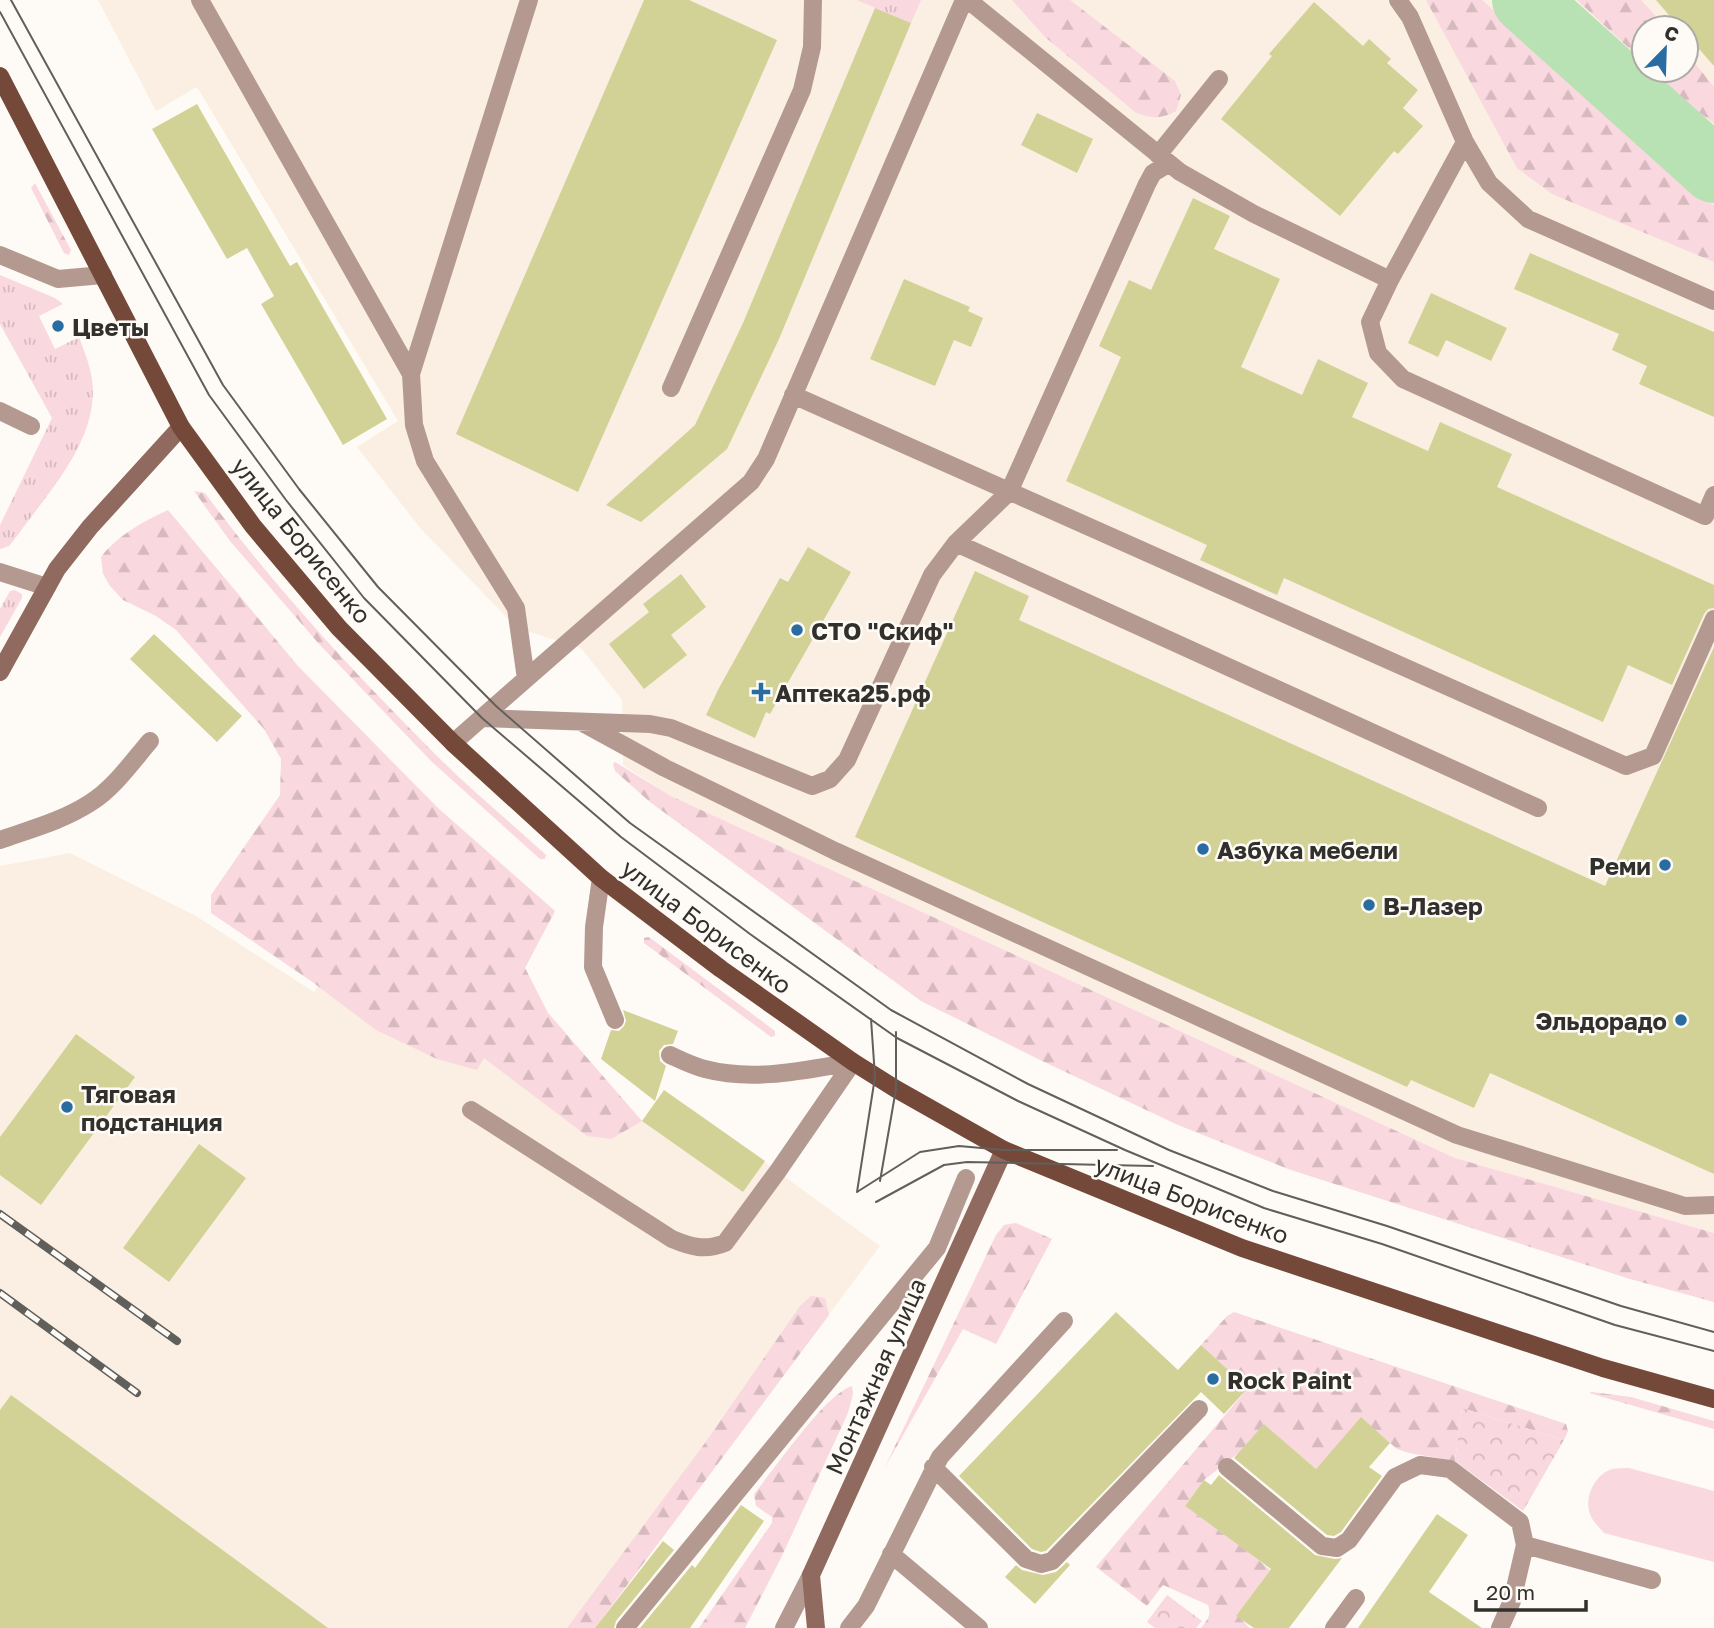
<svg xmlns="http://www.w3.org/2000/svg" width="1714" height="1628" viewBox="0 0 1714 1628" font-family="'Golos Text',sans-serif">
  <defs>
    <pattern id="grass-tufts" width="24" height="20" patternUnits="userSpaceOnUse" patternTransform="scale(1.75)"><rect width="24" height="20" fill="#f9d8df"/><path d="M3 7l-1-3M5 7V3M7 7l1-3M15 17l-1-3M17 17v-4M19 17l1-3" fill="none" stroke="#d6bac0"/></pattern>
    <pattern id="forest-firs" width="22" height="20" patternUnits="userSpaceOnUse" patternTransform="scale(1.75)"><rect width="22" height="20" fill="#f9d8df"/><path d="M5 1l3.5 6h-7zM16 11l3.5 6h-7z" fill="#d6bac0"/></pattern>
    <pattern id="park-crowns" width="20" height="18" patternUnits="userSpaceOnUse" patternTransform="scale(1.75)"><rect width="20" height="18" fill="#f9d8df"/><path d="M2 6a3 3 0 1 1 6 0M12 15a3 3 0 1 1 6 0" fill="none" stroke="#d6bac0"/></pattern>
  </defs>
  <rect width="100%" height="100%" fill="#fefbf6"/>
  <path fill="#faefe2" fill-rule="evenodd" d="M98 0H1714V1233L1455 1158 671 796 623 765 622 700 581 648 517 628 421 529 357 447 398 421 197 87 156 111ZM1644 28H1686V70H1644Z
    M439 809 555 911 525 968 548 1013 642 1121H680L690 1108 880 1246 595 1628H0V866L70 853 196 916 314 992Z"/>
  <path fill="url(#grass-tufts)" d="M857 0H921L911 23Z
    M0 275 55 298 63 304 39 316 55 349 79 337C84 351 90 365 92 379 100 439 49 491 17 536L9 546 0 549V525L52 418 0 324Z
    M15 590 22 594V598L0 637V609L10 591Z"/>
  <path fill="url(#forest-firs)" d="M1012 0H1070L1175 81 1181 95 1176 111C1163 119 1149 119 1135 112L1045 37Z
    M1426 0H1482L1703 200 1714 205V262L1552 194 1517 168Z
    M1577 0H1641L1667 28H1644V62Z
    M1686 52 1714 87V123L1694 109 1652 70H1686Z
    M35 183 71 250 69 255 64 253 31 188Z
    M194 491 205 493C274 587 353 672 435 754 470 789 509 821 546 855L545 859H540L431 761 319 644 230 541Z
    M168 510 298 666 439 809 555 911 525 968 548 1013 642 1121 611 1139 587 1136 484 1058 477 1070 437 1059 376 1030 311 981 211 913V895L280 795 281 759 264 729 176 630 156 616 123 600 110 586 103 574 101 557C119 534 143 522 168 510Z
    M615 762 671 796 1455 1158 1714 1233V1302L1630 1279 1288 1169 1178 1125 1040 1060 921 1001 650 802 615 771 613 764Z
    M649 937 775 1031V1036L771 1037 644 943V938Z
    M1016 1223 1052 1239 996 1344 963 1329 884 1469 996 1235 1004 1225Z
    M811 1296 825 1298 829 1315 595 1628H567L705 1443 800 1306Z
    M1234 1312 1566 1424 1568 1431 1564 1440 1462 1408 1455 1461 1409 1453 1397 1449 1361 1418 1316 1469 1264 1424 1240 1452 1204 1480 1185 1506 1255 1557 1270 1570 1237 1615 1250 1628H1201C1207 1620 1212 1615 1208 1605L1163 1585 1147 1606 1096 1567 1248 1388 1201 1345 1227 1316Z
    M852 1386 853 1394 848 1413 781 1558 745 1628H699L772 1523V1517L756 1506 754 1494C774 1470 825 1394 852 1386Z
    M1592 1392 1631 1397 1714 1421V1429L1589 1393Z"/>
  <path fill="url(#park-crowns)" d="M1462 1408 1564 1440 1523 1511 1455 1461Z
    M1167 1595 1202 1621 1196 1628H1155L1147 1622Z"/>
  <path fill="#f9d8df" d="M1629 1468 1714 1491V1562L1604 1533C1601 1529 1596 1525 1593 1520 1581 1503 1593 1475 1612 1469 1617 1468 1624 1468 1629 1468Z"/>
  <g fill="none" stroke-linecap="round" stroke-linejoin="round">
    <path stroke="#b8e2b3" stroke-width="66" d="M1525 0 1714 170"/>
  </g>
  <path fill="#d2d297" d="M644 0H689L777 40 578 492 456 434Z
    M1656 0H1714V66L1686 34V28H1680Z
    M1314 2 1363 46 1369 39 1391 59 1387 63 1418 90 1403 108 1423 126 1398 154 1394 151 1340 216 1221 119 1272 56 1269 54Z
    M875 8 911 23 779 339 727 449 641 522 606 505 695 425 743 323Z
    M197 104 290 266 297 262 387 419 343 445 261 304 274 296 247 248 227 259 152 129Z
    M1037 113 1093 139 1077 173 1021 145Z
    M1193 198 1230 216 1214 249 1280 279 1241 367 1302 395 1318 359 1368 383 1352 417 1428 451 1440 422 1512 454 1497 487 1714 585V608L1708 609 1704 614 1672 685 1628 665 1603 722 1284 578 1277 595 1200 560 1207 545 1066 481 1121 357 1099 346 1129 280 1151 290Z
    M1530 253 1714 332V417L1639 384 1647 366 1612 350 1619 334 1514 289Z
    M904 279 970 307 968 311 983 318 971 347 954 340 935 386 870 359Z
    M1431 293 1507 328 1491 361 1446 340 1438 357 1408 343Z
    M808 547 851 572 770 714 766 712 755 738 706 715 719 688 780 578 788 582Z
    M975 571 1029 596 1019 620 1605 886 1714 647V1174L1490 1073 1474 1108 1411 1080 1407 1087 855 837Z
    M681 574 706 607 671 635 687 655 644 689 609 644 649 612 643 604Z
    M154 634 242 716 217 742 130 659Z
    M623 1010 678 1031 673 1044 664 1045 659 1051 660 1061 666 1066 655 1101 601 1059 611 1030 619 1031 624 1026 626 1021Z
    M76 1034 135 1077 41 1205 0 1175V1137Z
    M664 1090 765 1161 743 1192 642 1121Z
    M199 1144 246 1178 169 1282 123 1248Z
    M1116 1312 1178 1370 1201 1345 1248 1388 1224 1414 1201 1392 1046 1551 1041 1552 1032 1549 959 1476Z
    M11 1395 243 1565 328 1628H0V1410Z
    M1361 1417 1390 1443 1369 1467 1382 1476 1341 1532 1334 1536 1327 1535 1234 1458 1264 1424 1316 1469Z
    M1219 1475 1315 1555 1335 1559 1342 1558 1289 1628H1254L1236 1616 1271 1569 1185 1506 1204 1480 1211 1485Z
    M741 1505 764 1521 690 1628H640L692 1565 695 1568Z
    M1437 1514 1468 1535 1429 1592 1482 1628H1358Z
    M663 1541 674 1550 616 1621 614 1628H595Z
    M1067 1562 1070 1565 1035 1604 1005 1577 1016 1565 1022 1570 1043 1575 1056 1572Z"/>
  <g fill="none" stroke-linecap="round" stroke-linejoin="round">
    <path stroke="#b49990" stroke-width="18" d="M200 0 411 374
      M968 0 1180 172 1254 214 1390 280 1465 142
      M1398 0 1410 17 1465 142 1489 183 1528 219 1714 301
      M1158 155 1219 79
      M0 255 58 279 103 275
      M1390 280 1370 322 1378 353 1403 379 1705 516 1714 495
      M671 388 802 90 812 47 813 0
      M793 395 1626 766 1653 756 1714 619
      M0 411 31 426
      M956 543 1538 808
      M0 572 47 587
      M526 679 516 608 425 461 414 425 411 374 529 0
      M482 718 650 724 671 728 812 786 830 779 847 760 932 575 956 543 1009 492 1147 184 1153 173 1168 164
      M583 723 665 768 835 851 1457 1135 1685 1206 1714 1205
      M453 743 751 482 766 459 964 0
      M0 840C31 829 62 821 90 803 114 788 132 762 150 741
      M601 878 594 927 593 967 615 1020
      M670 1055C681 1060 693 1066 705 1069 754 1082 805 1070 853 1062
      M471 1110 672 1239C691 1247 705 1251 725 1243L778 1171 853 1062
      M933 1467 1026 1559 1041 1564 1052 1561 1199 1409
      M1227 1467 1322 1546 1337 1548 1349 1540 1395 1477 1420 1465 1450 1469 1520 1522 1525 1545 1512 1601 1500 1628
      M1525 1545 1652 1580
      M891 1554 979 1628
      M625 1628 937 1248 966 1178
      M849 1628 866 1606 940 1457 1064 1321
      M1334 1628 1356 1598"/>
    <path stroke="#b49990" stroke-width="18" d="M784 1628 811 1575"/>
    <path stroke="#906a5e" stroke-width="18" d="M0 672 57 569 90 527 181 427
      M816 1628 811 1575 1004 1150"/>
    <path stroke="#75493a" stroke-width="18" d="M0 76 181 427 253 526 339 628 453 743 601 878 721 969 853 1062 896 1089 1004 1150 1242 1248 1603 1368 1714 1399"/>
    <path stroke="#615f5c" stroke-width="2" d="M11 0 223 385 299 489 378 587 496 706 630 823 891 1010 1028 1084 1169 1150 1273 1191 1387 1226 1621 1306 1714 1332
      M0 12 209 395 286 500 364 598 482 718 621 837 750 934 897 1038 1018 1101 1125 1150 1264 1208 1382 1244 1615 1325 1714 1351
      M880 1181 896 1089V1032
      M857 1192 920 1152 959 1146 1004 1150H1117
      M857 1192 875 1077 871 1019
      M876 1202 944 1165 967 1162 1153 1166"/>
    <defs>
      <path id="rail" d="M0 1214 177 1341
        M0 1293 137 1393"/>
    </defs>
    <use href="#rail" stroke="#615f5c" stroke-width="8"/>
    <use href="#rail" stroke="#fefbf6" stroke-width="5" stroke-dasharray="16" stroke-linecap="butt"/>
  </g>
  <g fill="#296ca2" stroke="#fefbf6" stroke-width="2.5">
    <circle cx="58" cy="326" r="7"/>
    <circle cx="797" cy="630" r="7"/>
    <path d="M757.5 681.5h7v7h7v7h-7v7h-7v-7h-7v-7h7z"/>
    <circle cx="1203" cy="849" r="7"/>
    <circle cx="1665" cy="865" r="7"/>
    <circle cx="1369" cy="905" r="7"/>
    <circle cx="1681" cy="1020" r="7"/>
    <circle cx="67" cy="1107" r="7"/>
    <circle cx="1213" cy="1379" r="7"/>
  </g>
  <g text-anchor="middle" dominant-baseline="central" stroke-width="5" stroke-linejoin="round" paint-order="stroke">
    <g font-size="24" font-weight="bold" fill="#32302d" stroke="#fefbf6" text-anchor="start">
      <text x="72" y="326">Цветы</text>
      <text x="811" y="630">СТО "Скиф"</text>
      <text x="775" y="692">Аптека25.рф</text>
      <text x="1217" y="849">Азбука мебели</text>
      <text x="1651" y="865" text-anchor="end">Реми</text>
      <text x="1383" y="905">В-Лазер</text>
      <text x="1667" y="1020" text-anchor="end">Эльдорадо</text>
      <text x="81" y="1093">Тяговая<tspan x="81" dy="28">подстанция</tspan></text>
      <text x="1227" y="1379">Rock Paint</text>
    </g>
    <g font-size="24" fill="#32302d" stroke="#fefbf6">
      <text transform="translate(302 540) rotate(51)">улица Борисенко</text>
      <text transform="translate(707 926) rotate(37)">улица Борисенко</text>
      <text transform="translate(1192 1199) rotate(21)">улица Борисенко</text>
      <text transform="translate(875 1376) rotate(-66)">Монтажная улица</text>
    </g>
  </g>
  <g transform="translate(1665 49) rotate(23)"><circle r="33" fill="#fefbf6" stroke="#acaaa6" stroke-width="2"/>
  <path d="M0-5L12 26L0 18L-12 26Z" fill="#296ca2"/>
  <text y="-10" font-size="19" font-weight="bold" text-anchor="middle" fill="#32302d">С</text>
  </g>
  <path d="M1476 1600v10h110v-10" fill="none" stroke="#32302d" stroke-width="3.5"/>
  <text x="1486" y="1600" font-size="21" fill="#32302d" stroke="#fefbf6" stroke-width="5" paint-order="stroke">20 m</text>
</svg>
